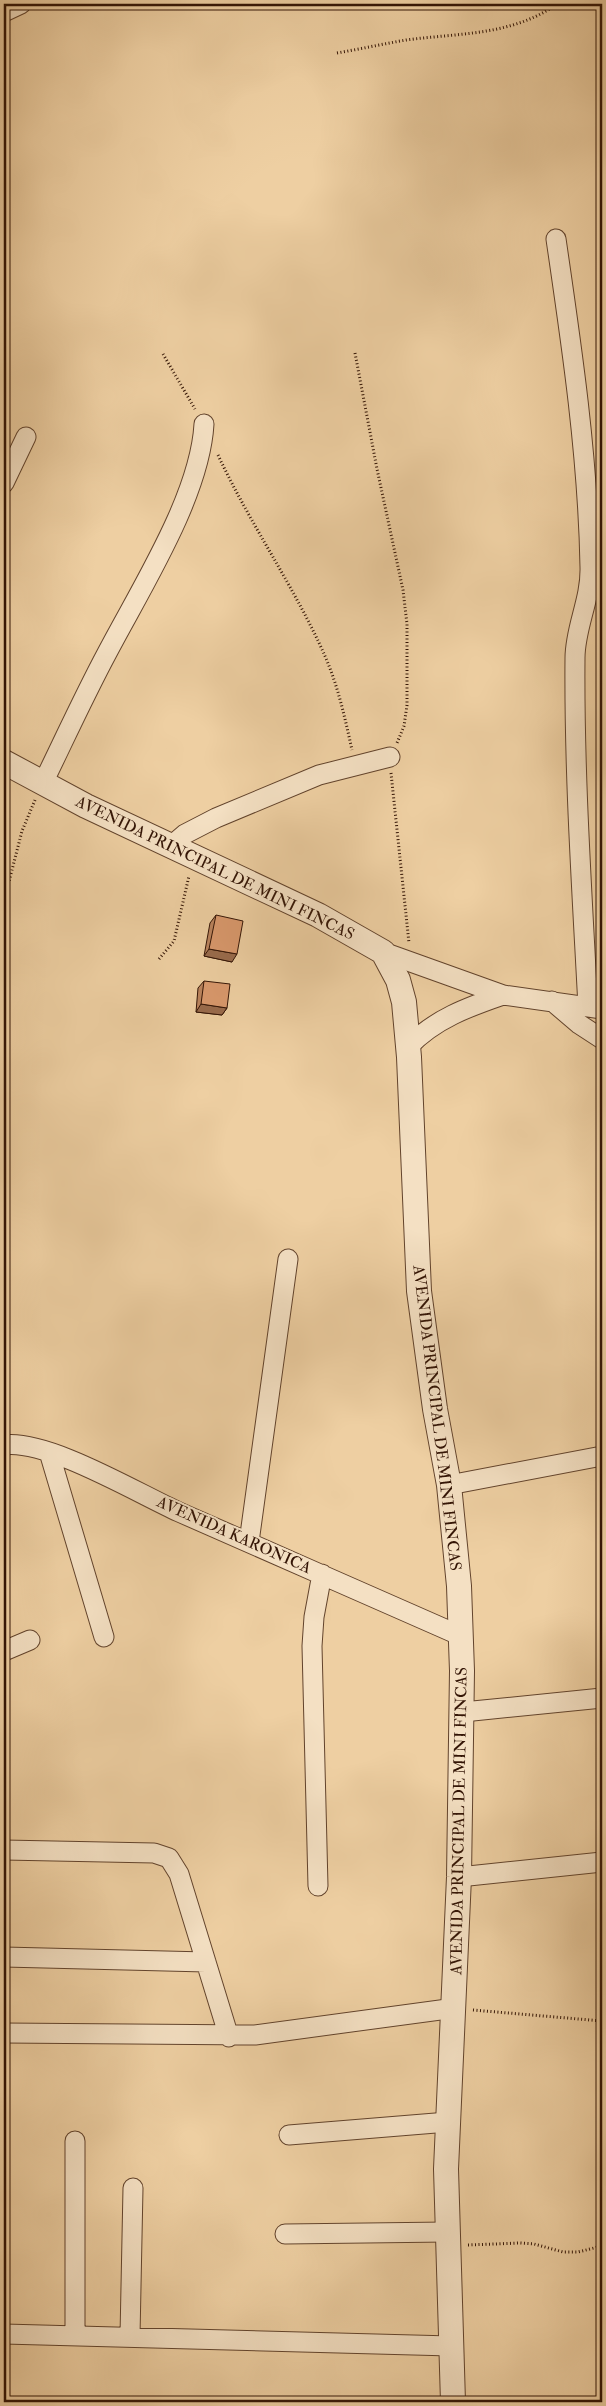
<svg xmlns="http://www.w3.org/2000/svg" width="606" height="2406" viewBox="0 0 606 2406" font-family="'IM FELL Double Pica',serif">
  <rect width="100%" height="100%" fill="#eecfa2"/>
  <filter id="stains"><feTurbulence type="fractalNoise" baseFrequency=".004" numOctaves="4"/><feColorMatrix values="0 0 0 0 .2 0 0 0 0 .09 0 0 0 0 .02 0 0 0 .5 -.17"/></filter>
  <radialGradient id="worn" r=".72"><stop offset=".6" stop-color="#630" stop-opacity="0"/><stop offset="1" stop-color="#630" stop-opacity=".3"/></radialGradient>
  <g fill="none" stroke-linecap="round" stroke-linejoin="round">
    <defs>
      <path id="minor" d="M4 12 21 4
        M556 239C572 348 588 457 590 567 591 600 575 627 575 658 574 774 582 891 588 1007
        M4 483 26 437
        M43 783C64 740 84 696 107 653 141 588 200 496 204 424
        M171 846 185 834 216 818 319 775 390 757
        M383 952 503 995 602 1009
        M552 1001 579 1024 602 1039
        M409 1046C435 1019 468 1007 503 995
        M4 1445C47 1439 137 1493 179 1512 273 1554 367 1594 461 1636
        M49 1452 104 1637
        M449 1485 602 1456
        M249 1542 288 1259
        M4 1651 30 1640
        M463 1712 602 1698
        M4 1850 154 1853 169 1858 179 1874 229 2037
        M459 1877 602 1862
        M318 1886 312 1646 314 1617 322 1574
        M4 1957 206 1962
        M4 2033 255 2035 455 2008
        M289 2135 448 2122
        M75 2141V2335
        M285 2234 447 2232
        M4 2334 451 2346
        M130 2336 133 2188"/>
      <path id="tertiary" d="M4 762 86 806 318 915 383 952 398 980 404 1002 409 1057 419 1291 435 1409 449 1485 459 1586 462 1671 459 1877 446 2169 453 2402"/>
    </defs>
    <use href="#minor" stroke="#62432c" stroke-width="21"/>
    <use href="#tertiary" stroke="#62432c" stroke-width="26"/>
    <path stroke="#331405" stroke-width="3" stroke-dasharray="1 2.5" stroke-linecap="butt" d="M337 53C360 49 383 44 406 40 458 33 512 36 557 4
      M355 353 377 469 403 590 407 624V705L404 726 397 743
      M163 354 195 409
      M218 455C250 524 294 586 325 656 338 686 345 718 352 750
      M391 773 409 943
      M4 901 22 831 35 800
      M159 959 174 941 189 876
      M473 2010 602 2021
      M468 2245 520 2243 534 2244 563 2252H578L602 2246"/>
    <use href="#minor" stroke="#f4e0c3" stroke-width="19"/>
    <use href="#tertiary" stroke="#f4e0c3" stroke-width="24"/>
  </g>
  <path fill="#bb845e" stroke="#331405" d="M216 915 232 962 204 956 210 923Z
    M204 981 227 1008 222 1015 196 1012 198 988Z"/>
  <path fill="#996b4c" stroke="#331405" d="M209 949 237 954 232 962 204 956Z
    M201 1004 227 1008 222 1015 196 1012Z"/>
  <path fill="#da996d" stroke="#331405" d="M216 915 243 921 237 954 209 949Z
    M204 981 230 984 227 1008 201 1004Z"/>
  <g text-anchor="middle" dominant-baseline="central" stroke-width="4" stroke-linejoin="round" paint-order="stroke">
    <g font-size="16" fill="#331405" stroke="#f4e0c3">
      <text transform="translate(215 868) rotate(26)">AVENIDA PRINCIPAL DE MINI FINCAS</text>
      <text transform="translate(437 1418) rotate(83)">AVENIDA PRINCIPAL DE MINI FINCAS</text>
      <text transform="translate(234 1535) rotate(24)">AVENIDA KARONICA</text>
      <text transform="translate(459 1821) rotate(-89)">AVENIDA PRINCIPAL DE MINI FINCAS</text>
    </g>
  </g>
  <rect width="606" height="2406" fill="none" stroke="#eecfa2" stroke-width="20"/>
  <rect x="5" y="5" width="596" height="2396" fill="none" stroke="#331405" stroke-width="2.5"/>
  <rect x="10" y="10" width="586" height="2386" fill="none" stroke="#331405"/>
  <rect width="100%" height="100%" filter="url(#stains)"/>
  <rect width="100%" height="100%" fill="url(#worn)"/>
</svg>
